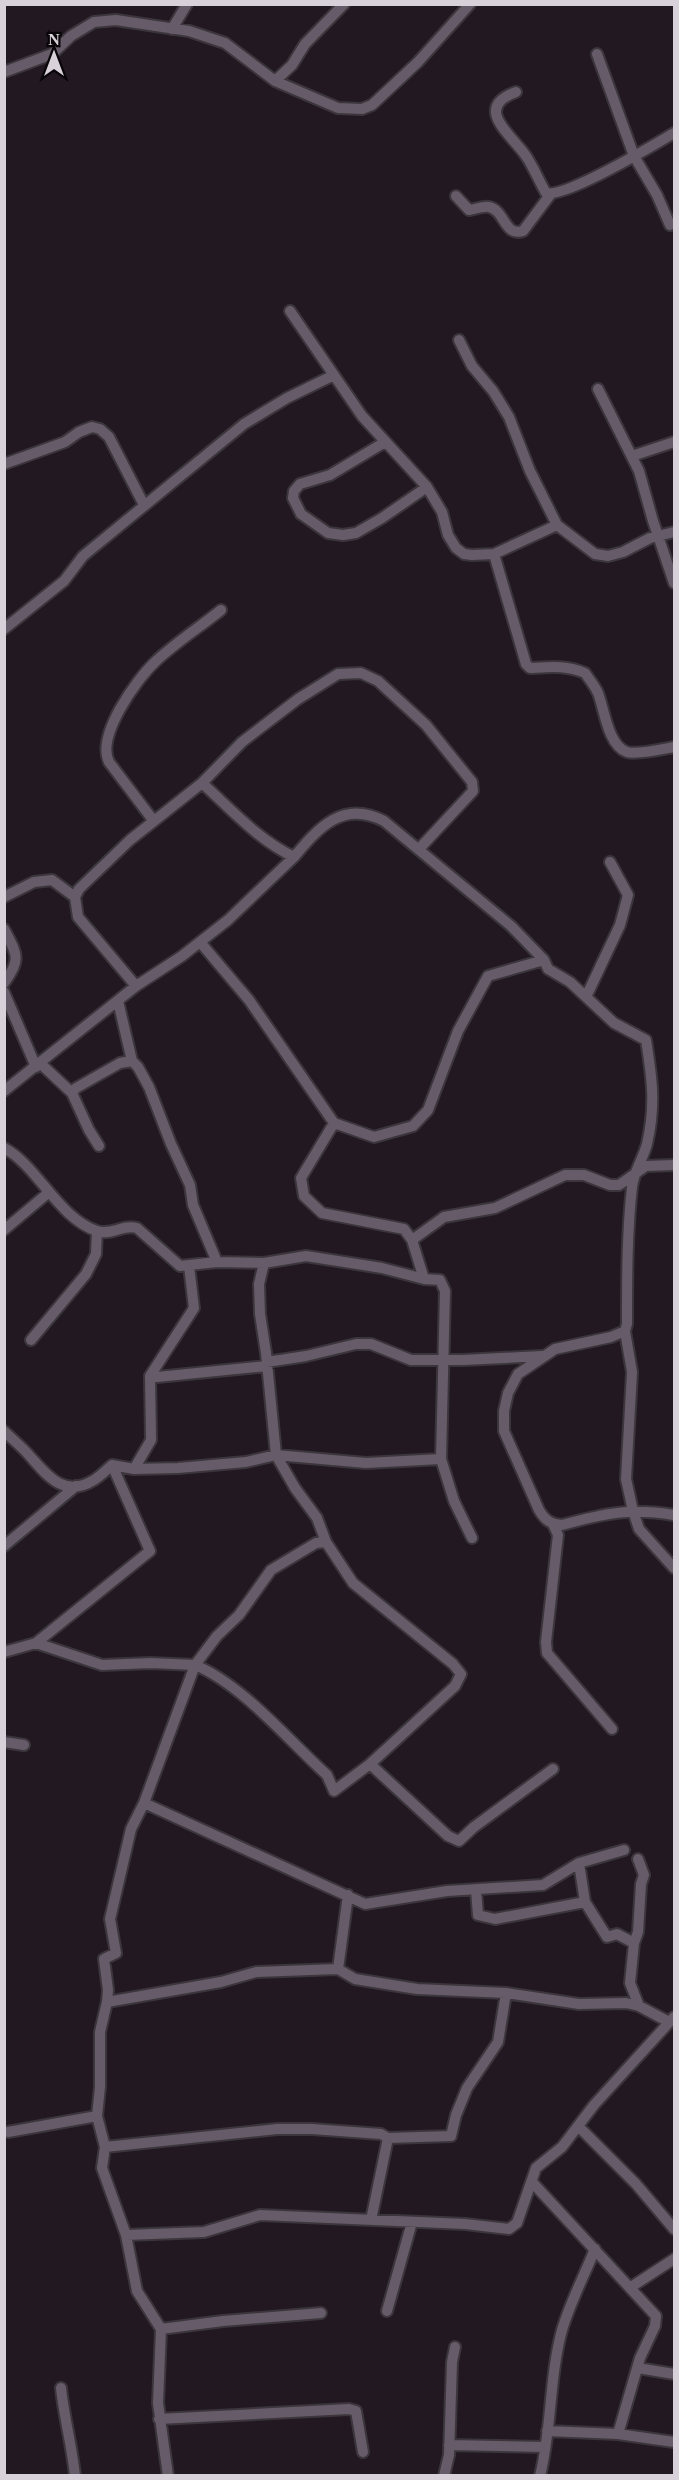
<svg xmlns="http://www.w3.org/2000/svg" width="679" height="2480" viewBox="0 0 679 2480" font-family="'Times New Roman',serif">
  <rect width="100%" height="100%" fill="#211822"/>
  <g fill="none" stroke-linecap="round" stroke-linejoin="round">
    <defs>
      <path id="minor" d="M172 29 187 4
        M597 54 634 156 657 195 670 225
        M4 72 52 54 71 36 94 22 116 20 189 31 225 43 275 81 338 108 362 109 372 105 418 62 470 4
        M275 81 292 65 305 44 344 4
        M516 92C472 108 512 135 526 156 534 168 539 181 546 193 565 198 654 145 674 133
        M456 196 469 210C476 209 483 206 489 207 505 210 504 237 523 231L550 195
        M290 311 362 416 427 487 442 512 448 535 456 548 464 554 472 555 494 554 557 525 595 554 608 556 623 552 650 538 674 532
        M459 340 472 366 493 391 509 417 530 471 557 525
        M598 389 639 471 653 521 674 583
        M385 442 330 475 300 484 294 491 293 498 301 514 328 533 343 535 356 533 382 518 427 487
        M632 456 674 442
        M4 464 65 442 79 432 92 427 100 429 109 437 144 505
        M494 554 526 664 530 668C550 667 566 665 585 673 589 679 595 686 598 693 604 708 608 746 627 752 637 755 663 749 674 747
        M4 629 64 581 83 556 244 424 287 398 334 375
        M202 783C232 810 257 839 294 857 319 827 343 800 384 821L511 926 544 960 548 969 570 982 614 1023 646 1040C652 1078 656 1105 647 1144 643 1159 634 1171 632 1187 627 1232 627 1278 627 1324L625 1331 611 1337 555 1349 518 1374 508 1393 504 1411V1431L539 1510C545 1520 550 1524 562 1525 605 1513 630 1508 674 1515
        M153 820 109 762C96 736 136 680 155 662 175 643 200 627 221 610
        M4 897 34 882 52 880 75 897
        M4 929C17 954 22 959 4 983
        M200 942 249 1000 334 1123 374 1137 413 1126 428 1110 458 1031 488 976 544 960
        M136 986 78 917 75 897 79 889 130 840 202 783 242 742 298 699 338 674 361 673 378 681 426 725 472 782 473 791 419 849
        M4 992 36 1067
        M586 997 620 925 628 895 610 862
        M118 1001 132 1061 138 1067 149 1087 171 1144 190 1185 193 1205 217 1262
        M41 1064 72 1093
        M4 1091 136 986 182 956 228 920 294 857
        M334 1123 301 1178 304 1196 322 1213 404 1229 412 1240
        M99 1146 89 1130 72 1093 76 1088 120 1063 132 1061
        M4 1148C37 1165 59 1219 97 1231 111 1236 123 1224 137 1228L180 1266 217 1262 264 1263
        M4 1230 48 1193
        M424 1279 440 1280 445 1291 441 1459 454 1501 472 1538
        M625 1331 632 1372 626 1479 633 1511 639 1529 674 1568
        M31 1340 86 1274 96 1254 97 1231
        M150 1376 157 1377 267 1366V1362L306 1356 356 1344H371L411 1360H463L542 1356
        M4 1431C12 1439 21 1446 28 1454 46 1474 63 1499 94 1480 101 1476 106 1470 112 1465L134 1469 178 1468 246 1462 276 1455 366 1463 441 1459
        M134 1469 151 1440 150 1376 194 1308 189 1266
        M553 1524 558 1535 546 1642 547 1653 612 1729
        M326 1542 353 1583 453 1664 461 1674 455 1686 370 1764 334 1791 327 1775C288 1740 243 1685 195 1665L217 1636 239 1615 271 1570 316 1543 326 1542 317 1518 295 1488 276 1455 266 1353 260 1314 259 1284 264 1263 306 1256 382 1268 424 1279 412 1240 444 1217 495 1208 565 1175H584L610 1185H619L646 1166 674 1165
        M4 1546 76 1486
        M36 1643 102 1665 151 1663 195 1665 144 1803
        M4 1652 36 1643 150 1551 112 1465
        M4 1742 24 1745
        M370 1764 448 1836 459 1841 474 1827 553 1769
        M579 1863 585 1902 607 1937 617 1934 634 1943 630 1983 639 2006
        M476 1890 478 1915 495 1919 585 1902
        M634 1943 638 1932 641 1884 644 1875 638 1859
        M338 1969 348 1895
        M107 2002 108 1990 104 1959 116 1953 110 1919 131 1829 144 1803 365 1904 447 1891 543 1885 579 1863 624 1850
        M97 2116 100 2087V2032L107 2002 221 1982 256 1972 338 1969 355 1979 417 1989 506 1993 579 2004 626 2003 639 2006 669 2022
        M578 2126 636 2184 674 2229
        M8 2132 97 2116 105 2147 102 2168 126 2235 137 2291 161 2329 158 2403 168 2476
        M105 2147 277 2129H312L381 2134 388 2138 451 2136 456 2115 467 2088 498 2042 506 1993
        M532 2182 656 2316 655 2326 640 2358 618 2434
        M371 2220 388 2138
        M126 2235 204 2232 260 2215 465 2224 509 2229 517 2223 536 2168 562 2147 594 2105 674 2017
        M631 2287 674 2259
        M387 2311 412 2222
        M161 2329 223 2321 321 2313
        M638 2368 674 2374
        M61 2388C64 2417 72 2446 75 2476
        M159 2419 349 2409 356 2411 363 2452
        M547 2431 618 2434 674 2442
        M449 2445 545 2447
        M444 2476 449 2455 452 2362 455 2347
        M540 2476C552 2428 549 2378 562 2330 570 2303 584 2276 595 2249"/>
    </defs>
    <use href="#minor" stroke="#3b353c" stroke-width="14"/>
    <use href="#minor" stroke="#665b68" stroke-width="10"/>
  </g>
  <rect width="679" height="2480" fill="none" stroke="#d8d1d9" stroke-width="12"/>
  <g transform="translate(54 54)" stroke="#080509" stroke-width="4.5" paint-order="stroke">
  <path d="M0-4.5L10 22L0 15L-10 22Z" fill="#d8d1d9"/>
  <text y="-9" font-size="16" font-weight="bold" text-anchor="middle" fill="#d8d1d9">N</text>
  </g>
</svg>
